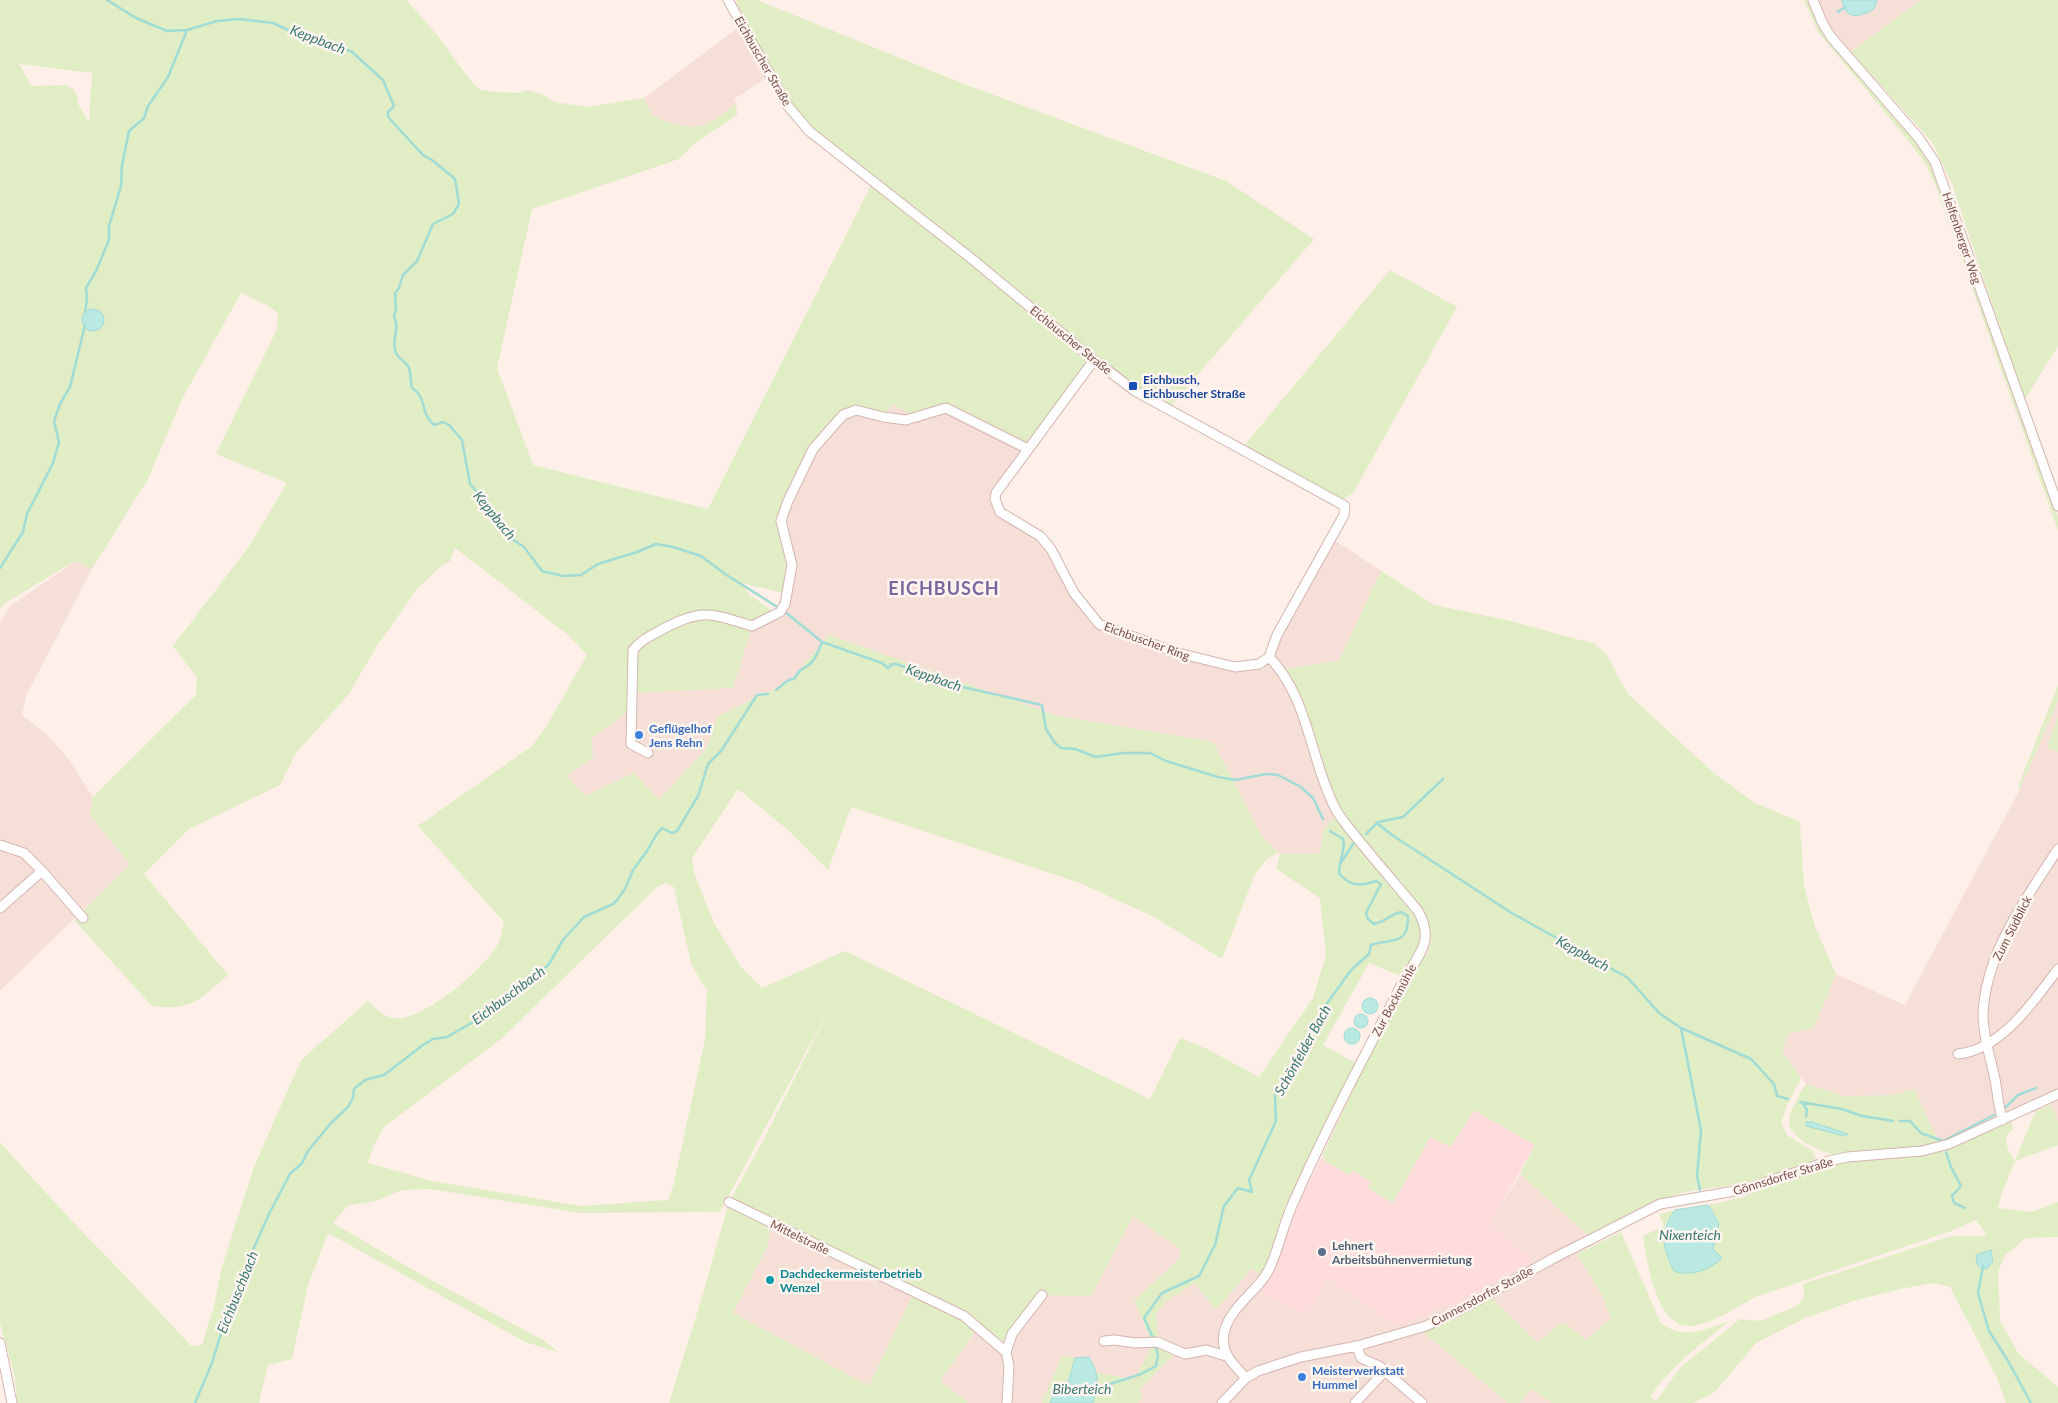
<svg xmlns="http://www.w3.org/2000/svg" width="2058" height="1403" viewBox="0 0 2058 1403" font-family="Lato,sans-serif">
  <rect width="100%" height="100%" fill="#feefe8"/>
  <path fill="#f6dfd6" d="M1819 0H1921L1851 52 1836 35 1825 17Z
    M739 27 765 76V79L734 99 736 104 706 125 694 128 666 122 652 116 644 98Z
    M891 403 946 408 1028 449 996 493 1000 512 1040 536 1060 568 1099 624 1174 652 1238 664 1255 662 1264 655 1328 536 1381 571 1339 661 1285 669 1302 708 1329 787 1342 813 1323 833 1321 851 1318 854H1280L1262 837 1213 742 1058 716 829 635 789 682 718 716 706 749 659 801 585 796 566 774 593 758 592 738 630 710 633 692 752 626 785 604 781 521 813 449 843 415Z
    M76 561 92 569 26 696 22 715 45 733 67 757 93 797 90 815 130 864 0 991V622L9 607Z
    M2058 701V1122L2050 1104 2035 1112 2026 1113 1958 1146 1942 1150 1914 1089 1894 1095 1844 1096 1806 1084 1782 1051 1788 1033 1814 1027 1836 974 1905 1005 2019 791Z
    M1520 1174 1589 1236 1595 1244 1577 1254 1602 1295 1611 1319 1586 1340 1566 1324 1538 1343 1491 1298 1459 1317 1424 1332 1508 1403H969L940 1381 978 1328 1012 1334 1042 1295 1091 1296 1133 1216 1181 1249 1179 1259 1134 1301 1158 1338 1156 1314 1165 1302 1195 1283 1216 1310 1252 1268 1267 1281 1260 1290 1306 1316 1328 1279 1396 1326 1533 1261 1490 1224Z
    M771 1222 914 1292 869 1386 733 1313 768 1245Z
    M1532 1389 1552 1403H1519Z"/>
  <path fill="#fedcdb" d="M1473 1110 1535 1145 1490 1224 1533 1261 1467 1297 1396 1326 1328 1279 1306 1316 1259 1290 1276 1264 1291 1219 1322 1156 1325 1161 1349 1175 1352 1170 1371 1182 1368 1187 1430 1137 1451 1147Z"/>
  <path fill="#e0edc5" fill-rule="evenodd" d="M0 0H406L433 30 473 84 481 90 496 92 517 93 528 90 541 94 555 102 587 107 644 98 652 116C694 133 701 131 736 104L737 115 695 143 679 159 532 209 497 368 533 465 708 509 873 181 809 131 787 105 742 26 736 0H757L959 82 1226 181 1314 239 1170 407 1132 384 1100 361 1028 449 946 408 906 420 909 413 892 404 883 417 856 410 843 415 813 449 781 520 792 565 788 594 741 583 750 595 777 614 752 626 733 688 633 693 630 710 592 738 593 758 566 775 585 796 634 773 659 800 706 749 718 716 789 682 829 635 1058 716 1213 742 1262 837 1278 852 1263 862 1264 863 1255 874 1222 959 1156 918 1080 883 851 807 828 870 788 830 738 789 692 858 694 873 714 923 741 967 762 988 845 951 1150 1099 1180 1038 1207 1049 1259 1077 1313 998 1326 955 1320 898 1276 869 1280 854H1318C1323 848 1321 841 1323 834 1325 824 1335 818 1342 812L1329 787 1302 708 1285 669 1339 661 1381 571 1434 605 1506 620 1595 644 1606 654 1628 694 1716 775 1755 803 1800 822 1804 886 1815 927 1836 974 1814 1027 1788 1034 1782 1051 1801 1078 1787 1106 1781 1122 1787 1135 1813 1151 1816 1158 1812 1161 1749 1183 1695 1190 1659 1199 1589 1236 1520 1174 1535 1145 1474 1110 1451 1147 1430 1137 1393 1203 1368 1188 1371 1182 1352 1170 1349 1175 1325 1161 1322 1156 1400 990 1427 953 1431 941 1428 926 1419 946 1401 976 1369 963 1323 1045 1357 1064 1268 1263 1261 1275 1252 1268 1216 1310 1195 1283 1165 1302 1156 1314 1158 1338 1151 1340 1134 1301 1179 1259 1181 1249 1133 1216 1091 1296 1042 1295 1012 1334 1006 1352 977 1328 940 1381 969 1403H669L702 1297 729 1202 764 1139 835 998 720 1212 580 1213 430 1189 402 1190 375 1201 347 1206 333 1223 420 1274 543 1340 558 1352 525 1342 328 1233 308 1285 292 1359 268 1365 259 1403H17L15 1378 0 1323V1142C61 1212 128 1277 191 1346L202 1345 214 1306 221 1270 254 1167 301 1060 368 1001C376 1008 382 1016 393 1018 423 1022 484 969 498 944 501 938 502 929 504 922L418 826 532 746 547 725 587 655 567 634 455 548 450 561 439 568 417 589 377 646 348 695 296 753 280 785 189 829 144 874 228 975C198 1000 193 1011 152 1006L74 920 130 864 90 815 93 797 196 695 197 678 173 646 250 545 287 483 216 454 277 329 278 313 269 306 241 293 182 399 148 479 92 569 75 561 5 603 0 609ZM19 64 92 73 89 122 78 104 77 95 73 89 66 85 32 86ZM665 883 674 887 691 964 707 991 705 1040 673 1187 668 1200 580 1206 432 1181 368 1163 374 1145 384 1127 502 1038 657 887ZM771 1223 914 1292 869 1386 733 1313 768 1245Z
    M1804 0H1810L1815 14 1918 141 1934 168 1964 252 1969 276 1976 288 2058 516V530L1935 184 1925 163 1903 134 1818 32Z
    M1921 0H2058V346L2024 401 1952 184 1932 142 1851 52Z
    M1390 270 1457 307 1353 493 1344 499 1335 497 1243 447Z
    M2058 685V701L2019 791V784Z
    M2058 717V752L2047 747Z
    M1806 1084 1844 1096 1894 1095 1914 1089 1939 1143 1919 1147 1833 1155C1820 1150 1792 1140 1789 1124 1788 1116 1793 1108 1796 1101 1799 1095 1802 1089 1806 1084Z
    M2051 1104 2058 1122V1145L2015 1161 2002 1192 1998 1208 2032 1212 2058 1202V1237L2026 1238 2005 1255 1998 1272 2000 1320 2018 1353 2058 1387V1403H2006L1997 1378 1950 1287 1933 1283 1900 1289 1853 1301 1805 1318 1756 1343 1715 1392 1693 1403H1552L1532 1389 1519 1403H1508L1423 1332 1459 1317 1491 1298 1538 1343 1560 1323 1566 1324 1586 1340 1611 1319 1602 1295 1577 1254 1621 1232 1660 1322C1682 1341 1705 1330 1729 1321 1700 1345 1671 1366 1650 1397L1656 1401 1680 1368 1740 1319 1761 1321 1797 1306 1802 1301 1804 1294 1803 1284 1952 1236H1987L1976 1220 1951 1231 1755 1297C1739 1307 1711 1324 1692 1326 1656 1330 1647 1261 1643 1236L1664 1226 1659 1214 1675 1210 1664 1226 1712 1249 1719 1223 1708 1205 1743 1197 1829 1165 1848 1161 1896 1159 1930 1153 1958 1146 2011 1120 2013 1129C2001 1138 2007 1150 2015 1161L2035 1112Z
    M1159 1345 1175 1353 1139 1390 1143 1397 1137 1403H1093L1097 1392V1372L1134 1380 1152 1346Z
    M1062 1356 1075 1358 1069 1380 1055 1391 1050 1403H1042Z"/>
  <path fill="#bae9e4" stroke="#a0dcd5" d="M1842 0H1877V1L1874 9C1860 17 1845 21 1842 0Z
    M82 320a11 11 0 1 1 22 0a11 11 0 1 1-22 0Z
    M1362 1006a8 8 0 1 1 16 0a8 8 0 1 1-16 0Z
    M1354 1021a7 7 0 1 1 14 0a7 7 0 1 1-14 0Z
    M1344 1036a8 8 0 1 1 16 0a8 8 0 1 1-16 0Z
    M1806 1122H1812L1848 1134 1845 1136 1806 1126Z
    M1708 1205 1719 1223 1713 1249 1722 1258C1710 1270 1691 1277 1674 1271 1662 1246 1659 1233 1675 1210Z
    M1991 1250 1993 1261 1987 1269 1981 1268 1977 1264 1976 1255Z
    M1089 1357C1099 1374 1099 1383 1093 1403H1050L1055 1391 1069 1380 1075 1358Z"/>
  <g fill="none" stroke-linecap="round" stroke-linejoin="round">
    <path stroke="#a0dcd5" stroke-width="2.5" d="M107 0 136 18 167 31 187 30 217 21 239 19 273 23 290 31 318 37 352 52 383 80 394 106 388 112V117L423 155 432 160 455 179 459 204 453 214 433 224 417 261 403 275 399 288 395 293 396 309 394 316C400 329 392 338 395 350 397 360 406 360 409 368 411 374 410 381 412 388 428 398 419 412 434 425L443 422 449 425 462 440 470 484 493 510 509 537 524 547 542 571 563 576 581 575 598 564 637 552 656 544 673 547 701 556 725 574 779 608
      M1838 12 1845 7
      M85 312 87 299 86 288 96 271 109 240V226L121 186 122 165 129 131 144 118 148 106 168 77 187 30
      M0 568 23 532 27 514 53 463 59 442 54 421 60 404 70 387 85 325
      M784 611 822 642 882 663 888 668 892 664H896L958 686 1042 705 1046 729 1055 743 1061 748 1075 749 1096 757 1123 753H1150L1166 761 1218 777 1235 780 1266 774 1278 775 1301 787 1313 798 1323 819
      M776 690 787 681 795 678C799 669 803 669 810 664 817 658 819 649 822 642
      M1378 822 1403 817 1443 779
      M1330 831 1343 839 1344 846 1340 864 1353 844
      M1366 834 1377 823 1392 835 1510 912 1628 978 1659 1013 1681 1028 1751 1059 1774 1084 1777 1096 1788 1099
      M1681 1028 1701 1130 1697 1176 1700 1190
      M1800 1102 1842 1109 1862 1116 1893 1121
      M1802 1102 1807 1110 1806 1116
      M2006 1107 2018 1095 2036 1088
      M1900 1121H1910L1921 1133 1943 1141 1994 1115
      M1946 1152 1951 1167 1961 1186 1952 1196 1954 1203 1965 1208
      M1983 1266 1978 1293 1989 1331 2007 1359 2031 1403
      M1154 1340 1144 1318 1162 1293 1199 1276 1215 1245 1224 1206 1238 1188 1252 1192 1249 1180 1276 1121 1275 1094 1318 1016 1351 970 1369 954 1371 945C1390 938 1409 947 1408 916L1401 912C1391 914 1385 922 1374 924L1368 919 1366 913 1381 884 1376 881C1361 886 1350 887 1339 873L1340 864
      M1095 1389 1141 1374 1156 1366 1158 1355 1155 1345
      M195 1403 212 1363 232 1297 269 1214 290 1174 302 1163 308 1151 331 1123 348 1107 353 1098 354 1089 365 1080 384 1075 423 1045 433 1039 447 1037 482 1017 544 969 549 964 563 940 584 917 613 904 618 899 625 889 633 870 647 851 656 835 662 828 672 833 677 831 698 796 708 764 721 751 757 695 768 694"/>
    <defs>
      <path id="minor" d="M728 0 787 105 809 131 972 259 1094 360 1135 391 1345 506 1344 515 1277 635 1269 657 1259 664 1235 667 1174 652 1099 624 1074 593 1051 549 1040 536 1000 512 995 499 996 493 1094 360
        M1813 0 1822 22 1831 37 1918 137 1935 162 2058 506
        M648 753 631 744 633 650C641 640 650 636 661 630 701 608 710 613 752 626L780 612 785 604 792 565 781 521 788 501 813 449 843 415 856 410 883 417 906 420 946 408 1028 449
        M0 845 24 853 42 871 83 918
        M0 908 42 871
        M1958 1054C2001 1050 2034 1001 2058 969
        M2003 1120C1997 1105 1998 1090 1994 1075 1990 1056 1983 1035 1983 1015 1985 953 2026 899 2058 849
        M729 1202 964 1316 1006 1352 1009 1366 1007 1403
        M1104 1341 1115 1340 1135 1343 1157 1342 1185 1354 1206 1350 1226 1356
        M0 1343 12 1403
        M1357 1346 1361 1358 1379 1366 1422 1403
        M1006 1352 1012 1334 1042 1295
        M1246 1378C1234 1365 1220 1353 1224 1333 1230 1305 1261 1290 1271 1265 1280 1244 1284 1222 1294 1201 1327 1126 1366 1053 1404 980 1419 954 1435 941 1418 911 1401 890 1383 870 1366 849 1355 835 1342 822 1334 806 1310 758 1308 696 1269 657
        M1222 1403 1246 1378 1258 1371 1301 1357 1357 1346 1426 1326 1460 1310 1552 1259 1660 1204 1746 1189 1829 1161 1847 1157 1922 1151 1949 1144 2058 1094
        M1355 1403 1385 1371"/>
    </defs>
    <use href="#minor" stroke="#d4b5af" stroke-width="11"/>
    <use href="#minor" stroke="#fff" stroke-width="9"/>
  </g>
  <rect fill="#1a4fb4" stroke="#fff5f0" stroke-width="2" x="1128" y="381" width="10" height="10" rx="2.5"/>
  <g fill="#3f7fe0" stroke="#fff5f0" stroke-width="2">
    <circle cx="639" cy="735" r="5"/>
    <circle cx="1302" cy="1377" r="5"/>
  </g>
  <circle fill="#5c6f8a" stroke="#fff5f0" stroke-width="2" cx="1322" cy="1252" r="5"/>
  <circle fill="#0f9aa8" stroke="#fff5f0" stroke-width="2" cx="770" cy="1280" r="5"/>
  <g text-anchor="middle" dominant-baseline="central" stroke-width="5" stroke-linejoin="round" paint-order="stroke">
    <g font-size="12" fill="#7a4e4a" stroke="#fff5f0">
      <text transform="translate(763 61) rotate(60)">Eichbuscher Straße</text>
      <text transform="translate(1962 238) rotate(71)">Helfenberger Weg</text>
      <text transform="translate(1071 340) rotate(39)">Eichbuscher Straße</text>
      <text transform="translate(1147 641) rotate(20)">Eichbuscher Ring</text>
      <text transform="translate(2012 928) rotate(-63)">Zum Südblick</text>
      <text transform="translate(1394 1000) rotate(-62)">Zur Bockmühle</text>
      <text transform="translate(1783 1176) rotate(-17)">Gönnsdorfer Straße</text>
      <text transform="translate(800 1237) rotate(26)">Mittelstraße</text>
      <text transform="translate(1482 1296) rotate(-28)">Cunnersdorfer Straße</text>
    </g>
    <g font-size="12" font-weight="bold" fill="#164399" stroke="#fff5f0" text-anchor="start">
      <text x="1143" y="379">Eichbusch,<tspan x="1143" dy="14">Eichbuscher Straße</tspan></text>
    </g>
    <g font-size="12" font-weight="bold" fill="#366cbe" stroke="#fff5f0" text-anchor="start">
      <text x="649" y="728">Geflügelhof<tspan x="649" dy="14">Jens Rehn</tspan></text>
      <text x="1312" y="1370">Meisterwerkstatt<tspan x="1312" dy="14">Hummel</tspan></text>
    </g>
    <g font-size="12" font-weight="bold" fill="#4e5e75" stroke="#fff5f0" text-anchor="start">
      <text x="1332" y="1245">Lehnert<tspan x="1332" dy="14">Arbeitsbühnenvermietung</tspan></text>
    </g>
    <g font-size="12" font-weight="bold" fill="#0d838f" stroke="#fff5f0" text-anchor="start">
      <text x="780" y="1273">Dachdeckermeisterbetrieb<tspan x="780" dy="14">Wenzel</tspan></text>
    </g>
    <g font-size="14" font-style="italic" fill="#397972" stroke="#fff5f0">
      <text transform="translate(318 39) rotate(21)">Keppbach</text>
      <text transform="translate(495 515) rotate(51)">Keppbach</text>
      <text transform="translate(934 677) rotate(19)">Keppbach</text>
      <text transform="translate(1583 953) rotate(29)">Keppbach</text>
      <text transform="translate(508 995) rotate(-37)">Eichbuschbach</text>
      <text transform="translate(1302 1050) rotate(-61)">Schönfelder Bach</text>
      <text x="1690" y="1234">Nixenteich</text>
      <text transform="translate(237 1292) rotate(-68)">Eichbuschbach</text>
      <text x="1082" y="1388">Biberteich</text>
    </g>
    <g font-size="18" font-weight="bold" letter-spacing="1" fill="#7c659d" stroke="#fff5f0">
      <text x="944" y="588">EICHBUSCH</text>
    </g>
  </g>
</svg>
